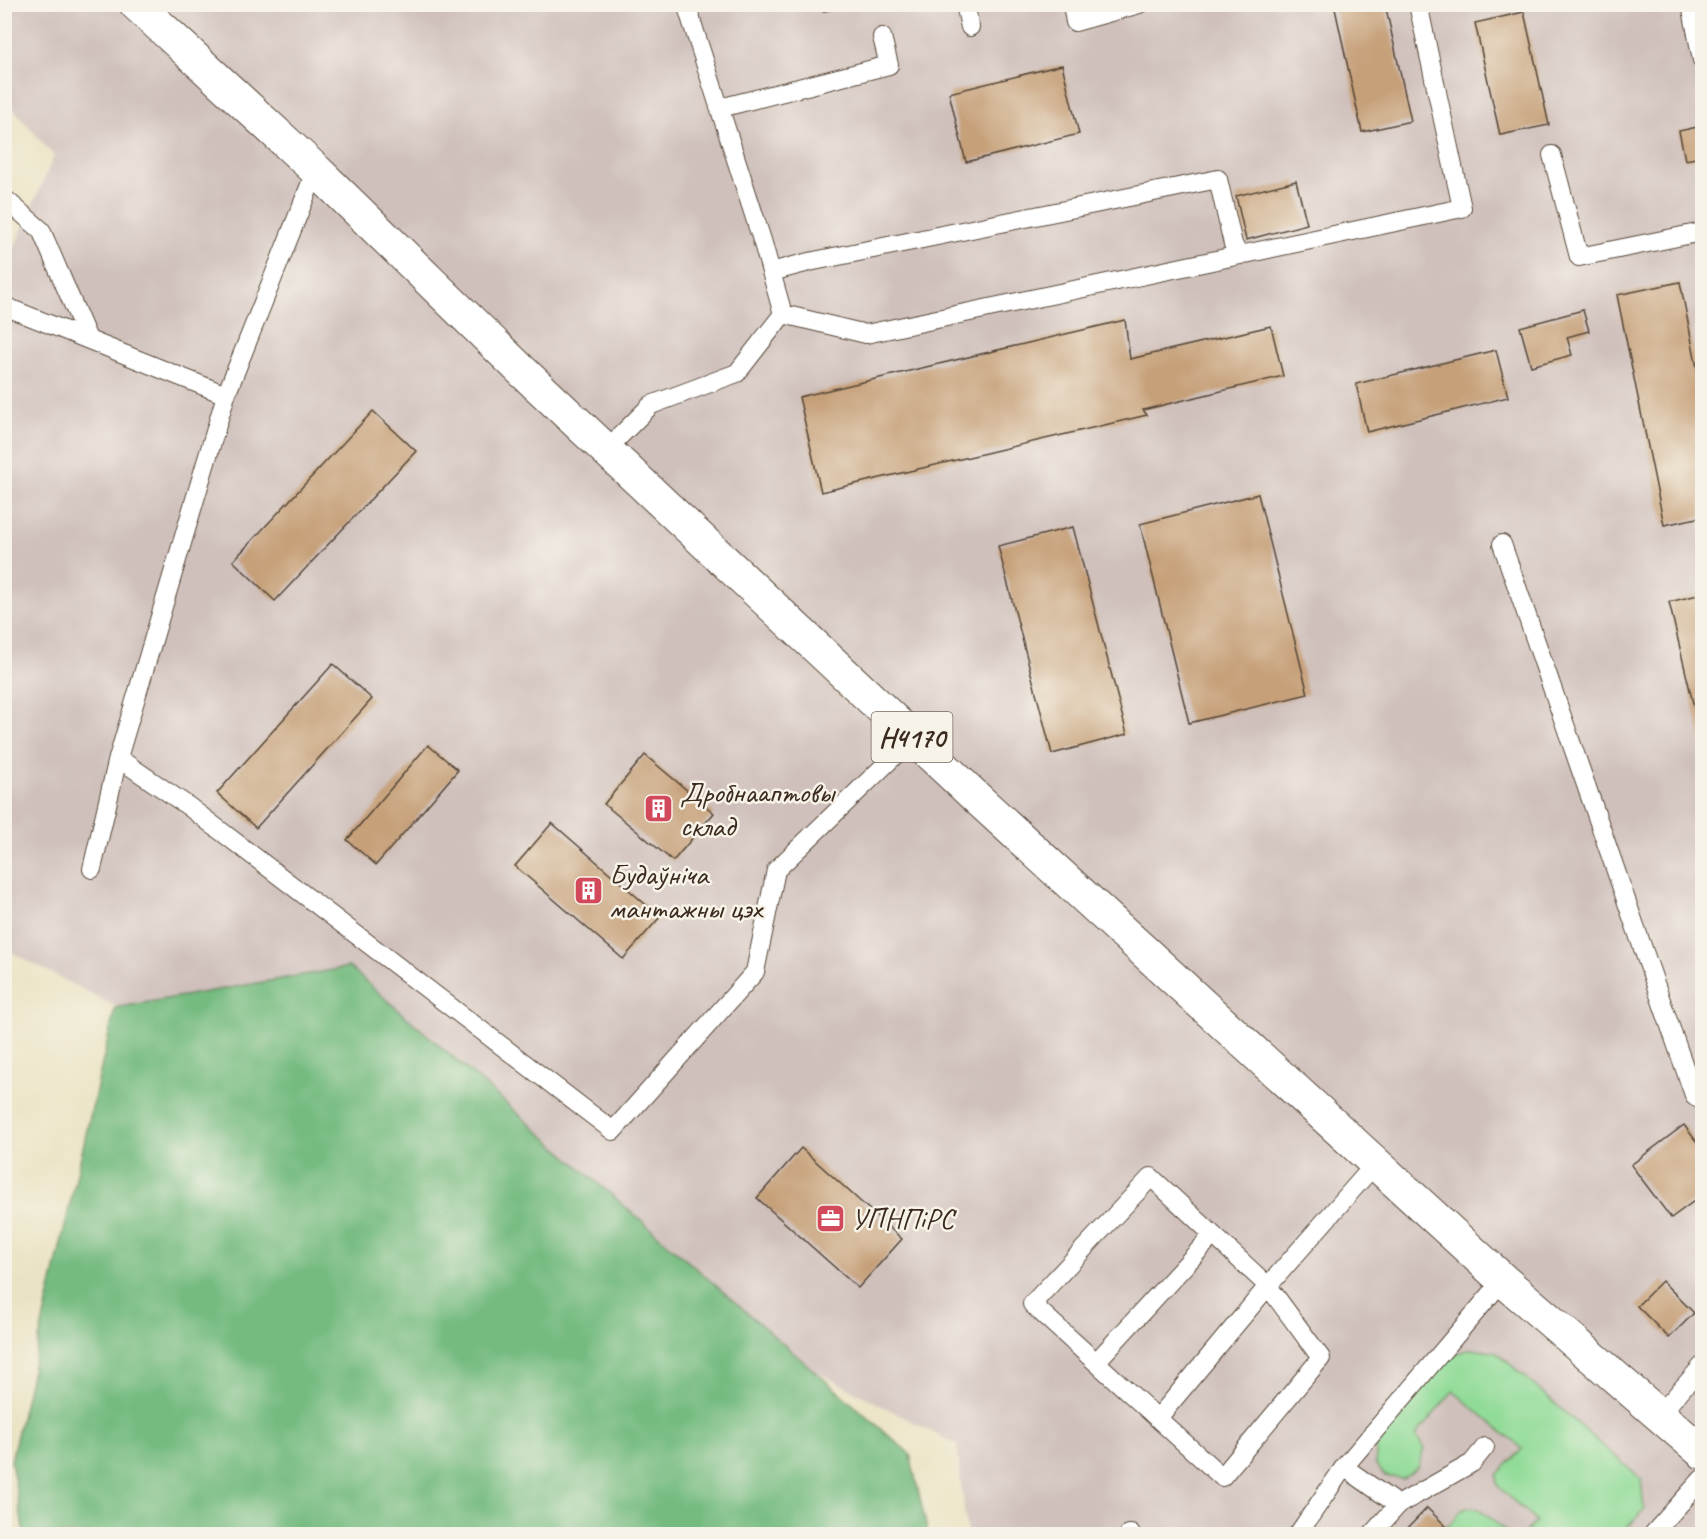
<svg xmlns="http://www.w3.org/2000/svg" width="1707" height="1539" viewBox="0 0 1707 1539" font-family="Caveat,sans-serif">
  <rect width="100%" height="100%" fill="#f7f3e8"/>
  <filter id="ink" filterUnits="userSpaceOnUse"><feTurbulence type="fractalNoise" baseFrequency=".0167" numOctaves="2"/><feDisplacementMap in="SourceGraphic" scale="12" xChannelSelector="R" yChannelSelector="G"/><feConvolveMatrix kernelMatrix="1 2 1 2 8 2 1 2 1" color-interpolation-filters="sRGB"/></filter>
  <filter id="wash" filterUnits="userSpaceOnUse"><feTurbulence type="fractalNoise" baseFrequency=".008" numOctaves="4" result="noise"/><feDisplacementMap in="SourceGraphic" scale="24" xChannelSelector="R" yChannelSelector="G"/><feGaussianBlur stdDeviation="1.35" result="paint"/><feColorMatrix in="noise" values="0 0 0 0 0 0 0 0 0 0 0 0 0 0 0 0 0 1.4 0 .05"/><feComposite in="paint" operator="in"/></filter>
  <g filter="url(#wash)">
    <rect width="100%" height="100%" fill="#eae3c3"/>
    <path fill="#cfc0bb" d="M4 5H1702V1534H967L957 1445 5 949V269L54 156 5 99Z"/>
    <path fill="#91db98" stroke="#66825b" stroke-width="1.5" d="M1469 1349 1495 1351 1641 1479 1644 1509 1622 1534H1523L1536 1522 1497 1485V1475L1522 1449 1453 1391 1416 1435 1424 1449 1418 1467 1403 1479 1385 1476 1375 1463 1377 1444 1420 1388 1447 1357Z
      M1470 1507 1479 1509 1509 1534H1456L1447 1527 1462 1510Z"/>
    <path fill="#74bb80" stroke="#58724f" stroke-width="1.5" d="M349 967 910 1454 928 1534H24L11 1461 115 1008Z"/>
    <g id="blocks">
      <path fill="#c6a079" d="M822 4H848V6L823 11Z
        M1334 4H1385L1411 121 1362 132Z
        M1524 12 1549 125 1500 135 1475 23Z
        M1062 65 1079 134 966 162 949 93Z
        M1702 126V157L1685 160 1679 131Z
        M1296 181 1307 224 1246 240 1236 196Z
        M1680 282 1702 393V517L1664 525 1617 295Z
        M1583 310 1589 331 1567 337 1572 355 1531 366 1520 327Z
        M1125 320 1130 359 1271 326 1283 376 1143 410 1147 415 821 492 799 397Z
        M1496 350 1508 397 1367 432 1356 384Z
        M373 411 416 451 275 601 233 561Z
        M1258 494 1308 694 1189 723 1140 524Z
        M1073 527 1127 734 1052 754 998 546Z
        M1702 594V741L1669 602Z
        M333 664 372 699 256 828 217 793Z
        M428 745 458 770 376 865 347 840Z
        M645 755 714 813 673 861 604 804Z
        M552 823 660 917 623 959 515 866Z
        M1684 1125 1702 1149V1195L1671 1218 1631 1165Z
        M801 1148 902 1239 858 1288 757 1198Z
        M1662 1281 1694 1313 1669 1338 1637 1306Z
        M1427 1508 1447 1527 1456 1534H1402Z"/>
    </g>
  </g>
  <g filter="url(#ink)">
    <use href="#blocks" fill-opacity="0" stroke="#554637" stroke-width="1.5"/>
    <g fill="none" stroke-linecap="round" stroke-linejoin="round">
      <defs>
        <path id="lane" d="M965 4 970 27
          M1072 4 1075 22 1139 4
          M1691 4 1702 60
          M720 108 889 65 882 37
          M1552 155 1579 257 1702 232
          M4 198 41 230 88 339
          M771 272 809 262 1218 179 1233 244 1239 255
          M4 306 226 395
          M783 314 866 334 1462 208 1418 4
          M606 450 651 405 737 373 783 314 762 240 686 4
          M1502 544 1694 1095 1702 1101
          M118 758 188 806 613 1131 755 972 776 870 913 738
          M92 869 118 758 226 395 316 170
          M1151 1177 1268 1286 1321 1358 1222 1477 1032 1304Z
          M1096 1362 1213 1235
          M1660 1414 1702 1366
          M1158 1418 1268 1286 1375 1164
          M1344 1467 1398 1505
          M1129 1534H1131
          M1298 1534 1344 1467 1503 1280
          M1372 1534 1398 1505 1472 1463 1485 1447
          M1653 1534 1702 1479"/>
        <path id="primary" d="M136 4 316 170 522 371 980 801 1503 1280 1702 1452"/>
      </defs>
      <use href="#lane" stroke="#554637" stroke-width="20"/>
      <use href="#primary" stroke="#554637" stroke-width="35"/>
      <use href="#lane" stroke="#fff" stroke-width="18"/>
      <use href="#primary" stroke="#fff" stroke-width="33"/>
    </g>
  </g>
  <defs>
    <symbol id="building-square" viewBox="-11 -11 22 22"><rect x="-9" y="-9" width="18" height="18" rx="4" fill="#d1495b" stroke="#f7f3e8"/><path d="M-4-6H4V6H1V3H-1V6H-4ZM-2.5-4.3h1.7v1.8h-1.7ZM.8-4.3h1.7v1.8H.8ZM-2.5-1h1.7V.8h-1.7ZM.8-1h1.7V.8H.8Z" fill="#fff"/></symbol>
    <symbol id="office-square" viewBox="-11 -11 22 22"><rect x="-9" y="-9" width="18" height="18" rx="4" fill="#d1495b" stroke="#f7f3e8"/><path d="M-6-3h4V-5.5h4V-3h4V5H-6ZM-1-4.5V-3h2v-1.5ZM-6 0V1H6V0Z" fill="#fff"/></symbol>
  </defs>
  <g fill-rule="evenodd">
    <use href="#building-square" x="642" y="792" width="33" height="33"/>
    <use href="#building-square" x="572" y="874" width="33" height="33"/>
    <use href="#office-square" x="814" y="1202" width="33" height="33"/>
  </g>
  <g text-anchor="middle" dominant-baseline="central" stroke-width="5" stroke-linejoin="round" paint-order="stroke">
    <rect fill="#f7f3e8" stroke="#73665b" stroke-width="1.5" x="871.5" y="712" width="81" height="50" rx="4.5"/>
    <g font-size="28" font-weight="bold" fill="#3b2a1e">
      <text x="912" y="737">Н4170</text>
    </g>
    <g font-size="30" fill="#3b2a1e" stroke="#f7f3e8" text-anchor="start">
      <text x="680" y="792">Дробнааптовы<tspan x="680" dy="34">склад</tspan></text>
      <text x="609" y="874">Будаўніча<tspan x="609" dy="34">мантажны цэх</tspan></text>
      <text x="851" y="1218">УПНПіРС</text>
    </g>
  </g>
  <rect width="1707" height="1539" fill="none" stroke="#f7f3e8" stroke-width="24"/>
</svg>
